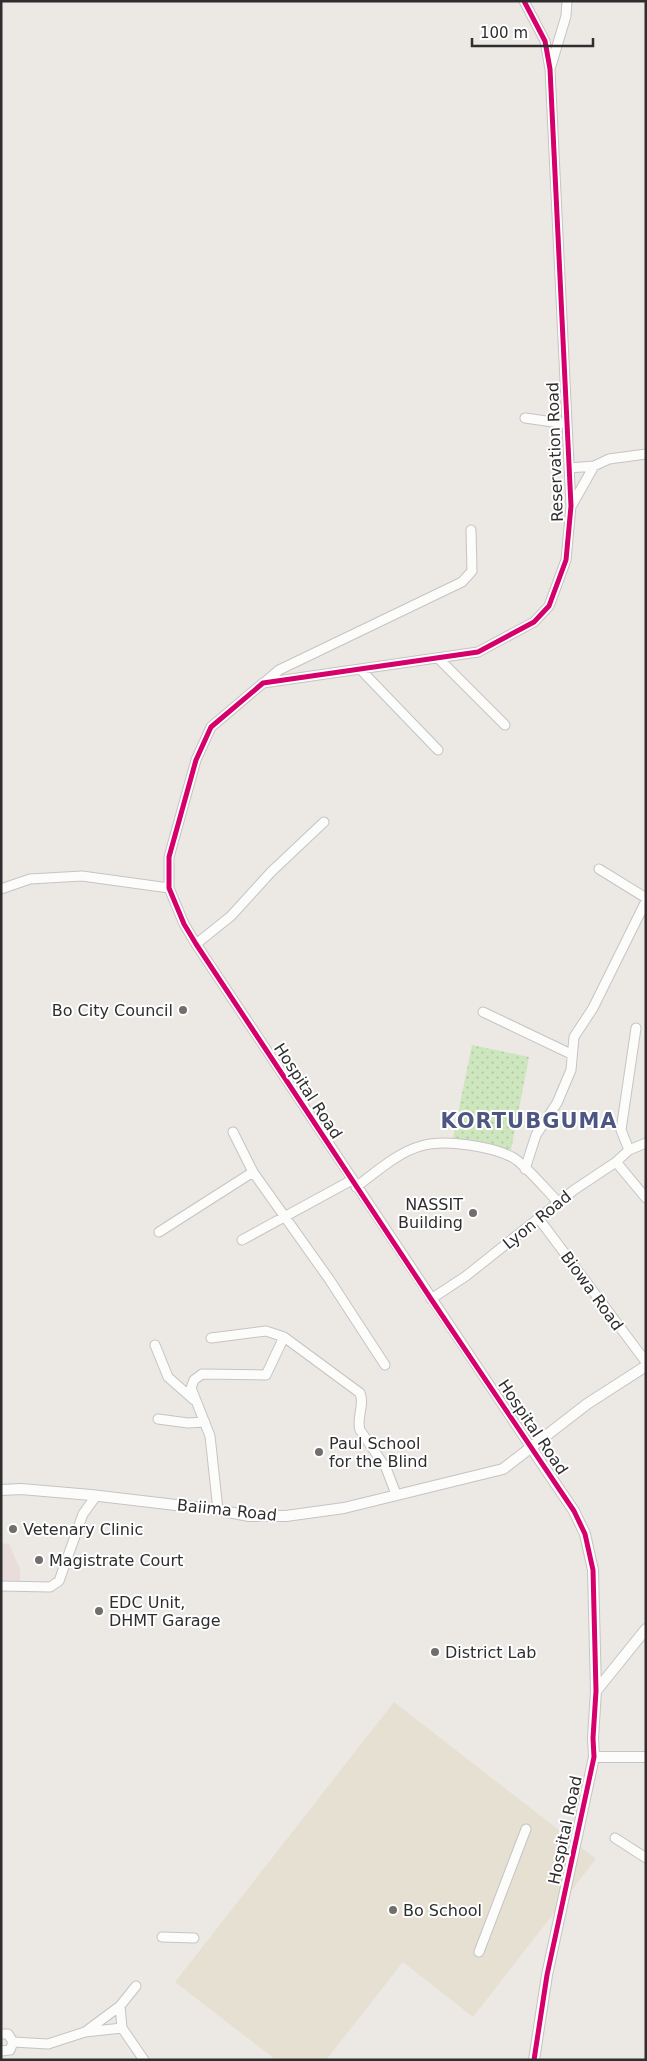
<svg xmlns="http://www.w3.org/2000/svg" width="647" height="2061" viewBox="0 0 647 2061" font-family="'DejaVu Sans',sans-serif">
  <defs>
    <pattern id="park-dots" width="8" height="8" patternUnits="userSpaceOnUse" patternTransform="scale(1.25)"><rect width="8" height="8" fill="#cee6be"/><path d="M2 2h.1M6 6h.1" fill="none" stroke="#b1c6a4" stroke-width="1.8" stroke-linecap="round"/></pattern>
  </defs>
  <rect width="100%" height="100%" fill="#ece8e4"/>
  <path fill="#e6e0d3" d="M394 1702 596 1859 473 2017 403 1962 326 2060H276L175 1982Z"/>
  <path fill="#e9dcdb" d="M1 1543 9 1544 20 1569V1584H1Z"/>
  <path fill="url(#park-dots)" d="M472 1045 529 1057 511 1150 453 1138Z"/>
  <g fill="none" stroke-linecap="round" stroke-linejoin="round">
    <defs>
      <path id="minor" d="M524 1 545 41 550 69 571 506 566 560 549 606 534 622 478 652 263 683 211 727 196 760 169 857V888L184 924 196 944 530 1446
        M551 66 566 16 567 1
        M525 418 567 424
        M569 468 594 466 609 459 646 454
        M572 505 594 466
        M438 658 505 725
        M360 669 438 750
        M264 683 279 670 462 582 472 571 471 530
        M599 869 646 898
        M1 889 30 879 82 876 169 888
        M196 944 231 916 271 872 324 822
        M483 1012 571 1054
        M233 1132 253 1172 329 1279 385 1365
        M629 1150 621 1130 636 1028
        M616 1162 646 1198
        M525 1169 536 1135 557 1103 571 1070 574 1037 593 1008 646 901
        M356 1187C375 1173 398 1152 421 1146 445 1139 490 1146 512 1157 524 1163 548 1192 559 1203
        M539 1219 646 1362
        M159 1232 253 1172
        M242 1240 352 1180
        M431 1299 466 1276 574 1190 616 1162 629 1150 646 1143
        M211 1338 266 1331 284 1337 360 1393C365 1405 356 1418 360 1430L386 1468 396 1494
        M155 1345 168 1377 194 1400
        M158 1419 188 1423 205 1422
        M218 1510 210 1436 191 1388 194 1380 202 1374 266 1375 284 1337
        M1 1586 50 1587 59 1581 83 1514 96 1496
        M615 1838 646 1858
        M162 1937 194 1938
        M479 1952 526 1829
        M120 2006 122 2028 144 2060
        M85 2032 120 2006 136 1986
        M1 2034H8L13 2042 10 2050 1 2051
        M13 2042 48 2044 85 2032 122 2028"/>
      <path id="tertiary" d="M530 1446 574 1511 585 1534 593 1570 596 1691 593 1738 594 1757 547 1975 534 2060
        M1 1490 21 1489 91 1495 218 1510 249 1516H286L344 1508 503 1469 587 1404 646 1366
        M596 1691 646 1629
        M594 1757H646"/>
    </defs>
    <use href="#minor" stroke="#c5c4c5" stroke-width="11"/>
    <use href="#tertiary" stroke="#c5c4c5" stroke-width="12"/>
    <use href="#minor" stroke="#fcfcfb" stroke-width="9"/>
    <use href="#tertiary" stroke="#fcfcfb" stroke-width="10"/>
    <defs>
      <path id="cycleway" d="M524 1 545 41 550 69 571 506 566 560 549 606 534 622 478 652 263 683 211 727 196 760 169 857V888L184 924 196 944 431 1299 574 1511 585 1534 593 1570 596 1691 593 1738 594 1757 547 1975 534 2060"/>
    </defs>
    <use href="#cycleway" stroke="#fff" stroke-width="8"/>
    <use href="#cycleway" stroke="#d6006c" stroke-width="5"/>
  </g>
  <g fill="#706f6e" stroke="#fff" stroke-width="2">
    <circle cx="183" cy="1010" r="5"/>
    <circle cx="473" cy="1213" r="5"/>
    <circle cx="319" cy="1452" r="5"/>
    <circle cx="13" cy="1529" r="5"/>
    <circle cx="39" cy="1560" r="5"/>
    <circle cx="99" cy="1611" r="5"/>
    <circle cx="435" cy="1652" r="5"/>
    <circle cx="393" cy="1910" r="5"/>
  </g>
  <g text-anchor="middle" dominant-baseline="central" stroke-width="4" stroke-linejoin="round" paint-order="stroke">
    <g font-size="16" fill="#2e2e2e" stroke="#fff">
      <text transform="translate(555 452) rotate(-92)">Reservation Road</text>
      <text transform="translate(308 1091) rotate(57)">Hospital Road</text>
      <text transform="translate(537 1220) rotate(-39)">Lyon Road</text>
      <text transform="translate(592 1291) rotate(54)">Biowa Road</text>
      <text transform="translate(533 1427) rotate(56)">Hospital Road</text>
      <text transform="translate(227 1510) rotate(6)">Baiima Road</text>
      <text transform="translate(565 1830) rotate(-78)">Hospital Road</text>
    </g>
    <g font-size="16" fill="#2e2e2e" stroke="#fff" text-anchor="start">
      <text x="173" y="1010" text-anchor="end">Bo City Council</text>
      <text x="463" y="1204" text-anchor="end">NASSIT<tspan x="463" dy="18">Building</tspan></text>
      <text x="329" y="1443">Paul School<tspan x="329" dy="18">for the Blind</tspan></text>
      <text x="23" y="1529">Vetenary Clinic</text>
      <text x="49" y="1560">Magistrate Court</text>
      <text x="109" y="1602">EDC Unit,<tspan x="109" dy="18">DHMT Garage</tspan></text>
      <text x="445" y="1652">District Lab</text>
      <text x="403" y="1910">Bo School</text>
    </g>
    <g font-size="21" font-weight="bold" letter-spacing="1" fill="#4d5680" stroke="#fff">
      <text x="529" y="1121">KORTUBGUMA</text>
    </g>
  </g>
  <rect width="647" height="2061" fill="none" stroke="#2e2e2e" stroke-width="5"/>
  <path d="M472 38v8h121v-8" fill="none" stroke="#2e2e2e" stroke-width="2.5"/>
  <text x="480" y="38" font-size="15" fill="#2e2e2e" stroke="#ffffff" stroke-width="4" paint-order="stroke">100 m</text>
</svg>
